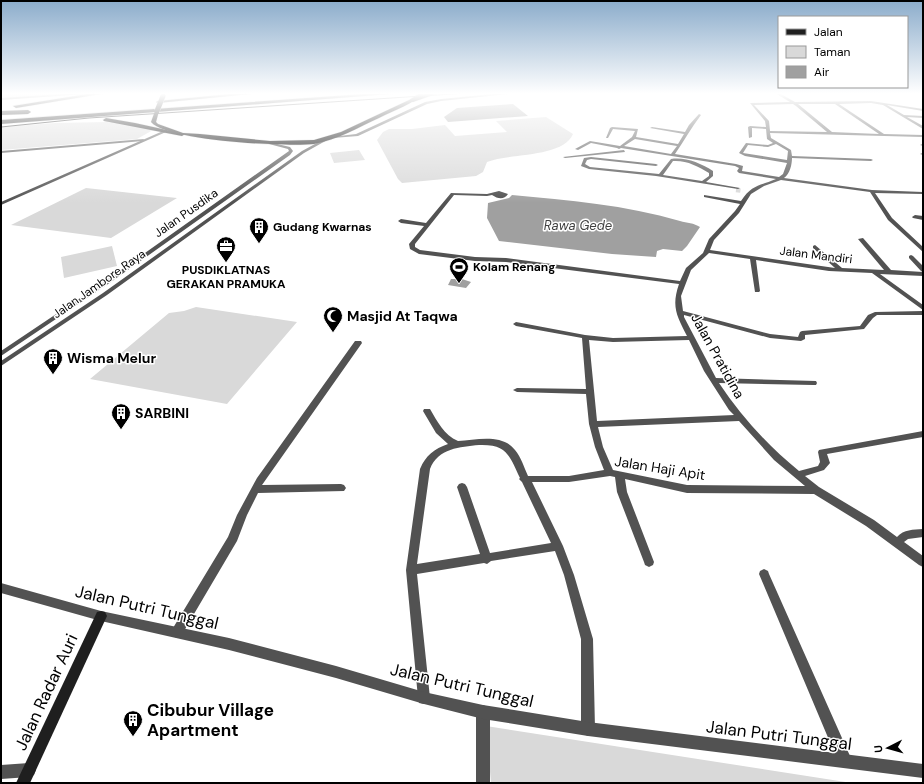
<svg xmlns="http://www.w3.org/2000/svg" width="924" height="784" viewBox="0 0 924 784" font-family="'DM Sans',sans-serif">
  <rect width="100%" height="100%" fill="#fff"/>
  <path fill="#d9d9d9" d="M1 93H80L1 100Z
    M546 117 573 134C563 158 509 153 487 162L483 172 476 176 402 183 398 179 377 140 383 132 389 129H412L445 125 455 136 507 132 496 121Z
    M107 122 153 130 137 139 1 150V127L55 123Z
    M359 150 365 160 334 163 330 153Z
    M86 188 177 198 111 238 11 225Z
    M112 246 117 266 64 278 61 257Z
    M196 307 297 322 227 404 90 379 169 313 184 311Z
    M486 726 852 783H491Z"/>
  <path fill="#a0a0a0" d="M513 104 528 116 448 122 444 117 457 108Z
    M512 195C568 200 626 205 680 221 687 223 694 223 700 227L687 246 682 251 663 249 657 251 656 257 612 254 499 241 487 218 488 203 509 198Z
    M451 279H462L471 282 466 288 448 285Z"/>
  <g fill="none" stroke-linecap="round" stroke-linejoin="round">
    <path stroke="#d9d9d9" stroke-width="4.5" stroke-dasharray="4.5 2.5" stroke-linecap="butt" d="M736 190 743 191"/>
    <defs>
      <path id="trunk" d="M420 93H425C412 104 395 110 379 118 359 127 337 140 314 144 287 147 167 141 151 122L155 111 157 110 159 111 156 122 158 124 183 133 200 134 270 141 314 140 341 132 409 100Z"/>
      <path id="motorway" d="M93 93H107L16 108 13 106Z
        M240 93H261L158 103 156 102 158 101Z
        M377 93H403L1 124V120Z
        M439 93 413 102 409 101 424 94Z
        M1 111 28 110 31 112 28 114 1 115Z
        M106 118 135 123 185 134 182 136 104 121 103 120Z"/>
    </defs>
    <use href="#trunk" stroke="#dbdbdb" stroke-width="1"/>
    <use href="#motorway" stroke="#dbdbdb" stroke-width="1"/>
    <path fill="#525252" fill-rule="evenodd" d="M78 93H99L1 100V98Z
      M504 93H518L441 101 427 104 358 136 333 138 331 137 356 134 425 102 441 99Z
      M775 93H779L795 102 871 101 923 109V111L887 105 904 115 923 116V118L907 117 923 126V129L883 105 871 103 839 104 884 134 923 135V137L770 133 771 138 791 150 792 156 871 159 873 160 871 161 792 158C792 164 790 174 784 178L872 190 923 192V194L875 193 892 218 923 247V252L888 220 870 192 781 180 764 186 751 194 739 213 714 240 710 250 835 268 813 248V246L815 245 842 268 884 270 858 239 863 238 891 270 923 272V276L880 274 923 305V310L872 273 829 271 756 260 760 291 759 292H755L750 259 709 253 691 270 681 296 683 311 770 334 798 337 800 332 802 331 860 326 868 315 875 312 923 311V315H877L873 318 864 329 805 335V339L801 341 770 338 684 315V317L716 378 816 381 817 383 816 385H813L719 383C741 416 768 446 799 471L818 466 820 462 818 452 819 450 923 431V437L827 454 830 463 824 470 805 476 819 487 874 520 897 537C904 529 913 530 923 529V537L908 539 904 542 923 556V567L919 565 866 526 814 494 687 493 625 479 627 492 654 562 653 565 649 567 645 565 644 562 617 492 615 477 610 476 569 482H532L563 546 574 575 593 639 595 729 593 734 588 736 583 734 581 729V639L564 575 555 551 491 561 487 564 484 563 417 574 430 698 429 703 424 704 419 703 418 698 406 570 420 469C426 455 434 449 448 444L436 433 423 411 424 409H430C437 421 444 435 458 441 476 440 502 433 515 450 521 457 524 467 528 476H569L604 470 595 447 589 424 586 394 517 392 513 390 517 388 586 389 582 338 516 326 513 324 516 322 585 335 613 338 687 336C677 316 671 307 679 284L506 262 475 261 419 254 410 249 409 244 424 226 401 223 398 221 401 219 426 223 451 193 487 194 499 191 508 194C504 200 498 199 492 195L487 196 454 195 415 244V247L420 250 475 257 506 258 680 281 686 268 703 253 709 239 735 211 740 204 704 197V195L741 201C752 184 760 186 776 179L739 173 737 171 739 168 735 166 621 148 619 149 617 148 591 143 578 150 575 149 590 141 620 146 632 137 635 131 613 129 608 138H606L610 128 612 127 638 129 636 137 678 144 684 134 650 128 652 127 685 132 689 125 699 114 701 115C691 128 684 141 675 154L736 164 743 166 742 171 779 177 783 174 787 163 745 156 739 153 746 143 768 145 773 143 767 139 766 129 752 128V137L749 138 748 127 750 126 766 127 765 121 750 103 790 102ZM793 104 796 106 827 132 770 131 769 121 754 105ZM798 104H835L879 134 832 132ZM635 139 677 146 671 154 624 146ZM776 144 788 151 787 160 743 153 748 145 768 147ZM589 340 613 342 689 340 704 371 729 410 734 415 597 421ZM739 421 774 460 805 486 687 485 613 470 603 447 598 427ZM479 445C507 444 509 455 520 478L519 479 522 482 551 543 490 553 467 487 465 484 462 483 459 484 457 487 480 554 417 564 430 469C438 448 460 447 479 445Z
      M144 139 143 141 1 153V151Z
      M922 144H923V146L920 145Z
      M624 150 625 152 565 158 563 157Z
      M922 153H923V155L920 154Z
      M591 157 656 164 658 165 656 166 591 159 587 160 585 164 590 167 659 174 671 159C686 157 700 163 713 171V176L706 182 740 188 738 189 656 176 589 169 581 166 584 158ZM673 161C686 160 698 166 709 173V176L702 181 663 175Z
      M915 215 923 216V220L913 218 912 217Z
      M911 255 913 256 923 266V272L921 271 909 258V256Z
      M355 341H361L362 343 262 485 341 484 344 485 346 488 344 491 258 493 247 515 237 541 181 636 177 638 173 636 171 632 173 628 228 537 237 515 257 478Z
      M764 569 768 571 769 574 850 756 852 761 850 766 845 768 840 766 759 574 760 571Z
      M483 705 488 707 490 712V783H476V712L478 707Z
      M29 763 34 765 36 770 34 775 29 777 1 779V765Z"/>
    <path fill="#525252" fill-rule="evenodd" d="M163 131 166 132 1 205V202Z
      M326 138 329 139 304 153 107 295 1 366V361L103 293 302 151Z
      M269 142 290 147 293 151 290 155 108 284 1 356V351L104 282 289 151 288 149 269 144Z
      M1 583 101 611 229 638 336 666 424 692 483 705 588 722 923 764V778L588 736 483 719 424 704 336 678 229 650 101 621 1 593Z"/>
    <path fill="#1f1f1f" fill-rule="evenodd" d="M101 611 105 612 107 616 30 783H16L97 612Z"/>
    <use href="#trunk" fill="#000" fill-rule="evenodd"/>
    <use href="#motorway" fill="#000" fill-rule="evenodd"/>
    <path stroke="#000" stroke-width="1" d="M1 127 89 118 467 93"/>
    <defs>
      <path id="trunk-bridge" d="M157 111 163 96"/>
    </defs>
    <use href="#trunk-bridge" stroke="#dbdbdb" stroke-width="5.5" stroke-linecap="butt"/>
    <use href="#trunk-bridge" stroke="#000" stroke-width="5"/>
  </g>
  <linearGradient id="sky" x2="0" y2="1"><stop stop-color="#8baccb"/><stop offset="0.46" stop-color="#fff"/><stop offset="1" stop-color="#fff" stop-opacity="0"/></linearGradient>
  <rect width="924" height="203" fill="url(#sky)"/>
  <defs>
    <symbol id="building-pin" viewBox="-11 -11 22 30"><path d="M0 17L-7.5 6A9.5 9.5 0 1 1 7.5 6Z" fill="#000" stroke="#fff"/><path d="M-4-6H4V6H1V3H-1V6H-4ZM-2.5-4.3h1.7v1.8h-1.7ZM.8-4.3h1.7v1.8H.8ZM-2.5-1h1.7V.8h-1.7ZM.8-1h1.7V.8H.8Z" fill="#fff"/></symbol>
    <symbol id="office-pin" viewBox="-11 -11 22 30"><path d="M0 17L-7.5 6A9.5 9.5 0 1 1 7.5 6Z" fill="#000" stroke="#fff"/><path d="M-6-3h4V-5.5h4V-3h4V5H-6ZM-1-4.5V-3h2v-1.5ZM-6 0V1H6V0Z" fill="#fff"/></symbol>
    <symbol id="stadium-pin" viewBox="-11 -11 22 30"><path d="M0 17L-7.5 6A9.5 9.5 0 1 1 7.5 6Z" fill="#000" stroke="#fff"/><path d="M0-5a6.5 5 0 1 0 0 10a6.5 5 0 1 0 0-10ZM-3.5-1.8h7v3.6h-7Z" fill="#fff"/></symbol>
    <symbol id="mosque-pin" viewBox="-11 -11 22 30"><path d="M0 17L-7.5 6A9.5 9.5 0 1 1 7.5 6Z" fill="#000" stroke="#fff"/><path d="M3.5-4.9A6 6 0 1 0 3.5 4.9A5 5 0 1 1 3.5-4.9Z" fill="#fff"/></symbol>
  </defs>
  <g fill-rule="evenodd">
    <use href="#building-pin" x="248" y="216" width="22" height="30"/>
    <use href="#office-pin" x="215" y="235" width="22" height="30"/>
    <use href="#stadium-pin" x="448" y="256" width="22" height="30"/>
    <use href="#mosque-pin" x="322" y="305" width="22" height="30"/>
    <use href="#building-pin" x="42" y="347" width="22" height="30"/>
    <use href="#building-pin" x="110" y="402" width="22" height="30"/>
    <use href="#building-pin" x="122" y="709" width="22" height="30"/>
  </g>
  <g text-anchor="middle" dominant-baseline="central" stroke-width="3" stroke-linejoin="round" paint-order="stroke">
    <g font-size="12" fill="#000" stroke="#fff">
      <text transform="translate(186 213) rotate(-35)">Jalan Pusdika</text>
      <text transform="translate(816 255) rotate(7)">Jalan Mandiri</text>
      <text transform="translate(99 284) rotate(-35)">Jalan Jambore Raya</text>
    </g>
    <g font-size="12" font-weight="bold" fill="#000" stroke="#fff" text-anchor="start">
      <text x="273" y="227">Gudang Kwarnas</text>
      <text x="473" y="267">Kolam Renang</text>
      <text x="226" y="270" text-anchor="middle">PUSDIKLATNAS<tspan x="226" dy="14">GERAKAN PRAMUKA</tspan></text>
    </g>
    <g font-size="13" font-style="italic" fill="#414141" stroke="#fff">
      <text x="578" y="225">Rawa Gede</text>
    </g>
    <g font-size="14" font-weight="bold" fill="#000" stroke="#fff" text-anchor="start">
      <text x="347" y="316">Masjid At Taqwa</text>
      <text x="67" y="358">Wisma Melur</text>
      <text x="135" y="413">SARBINI</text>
    </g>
    <g font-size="14" fill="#000" stroke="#fff">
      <text transform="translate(718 356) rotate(61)">Jalan Pratidina</text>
      <text transform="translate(660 468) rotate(9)">Jalan Haji Apit</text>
    </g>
    <g font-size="17" fill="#000" stroke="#fff">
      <text transform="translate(147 607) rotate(13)">Jalan Putri Tunggal</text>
      <text transform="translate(462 685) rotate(13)">Jalan Putri Tunggal</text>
      <text transform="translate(46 692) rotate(-65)">Jalan Radar Auri</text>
      <text transform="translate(779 735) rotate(7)">Jalan Putri Tunggal</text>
    </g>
    <g font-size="17" font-weight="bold" fill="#000" stroke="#fff" text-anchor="start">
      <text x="147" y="710">Cibubur Village<tspan x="147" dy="20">Apartment</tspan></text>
    </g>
  </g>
  <rect width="924" height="784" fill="none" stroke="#000000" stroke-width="4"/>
  <rect x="778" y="16" width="130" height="72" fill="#ffffff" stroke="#999999"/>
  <rect x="786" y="29" width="20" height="6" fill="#1f1f1f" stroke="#999999"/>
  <text x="814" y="36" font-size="12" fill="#000000">Jalan</text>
  <rect x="786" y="46" width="20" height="12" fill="#d9d9d9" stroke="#999999"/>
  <text x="814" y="56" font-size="12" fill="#000000">Taman</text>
  <rect x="786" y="66" width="20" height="12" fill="#a0a0a0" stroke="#999999"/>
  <text x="814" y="76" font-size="12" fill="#000000">Air</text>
  <g transform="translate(888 748) rotate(264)" stroke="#ffffff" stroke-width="3" paint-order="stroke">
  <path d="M0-3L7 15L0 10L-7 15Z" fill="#000000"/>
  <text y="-6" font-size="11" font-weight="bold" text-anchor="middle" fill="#000000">U</text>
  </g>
</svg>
